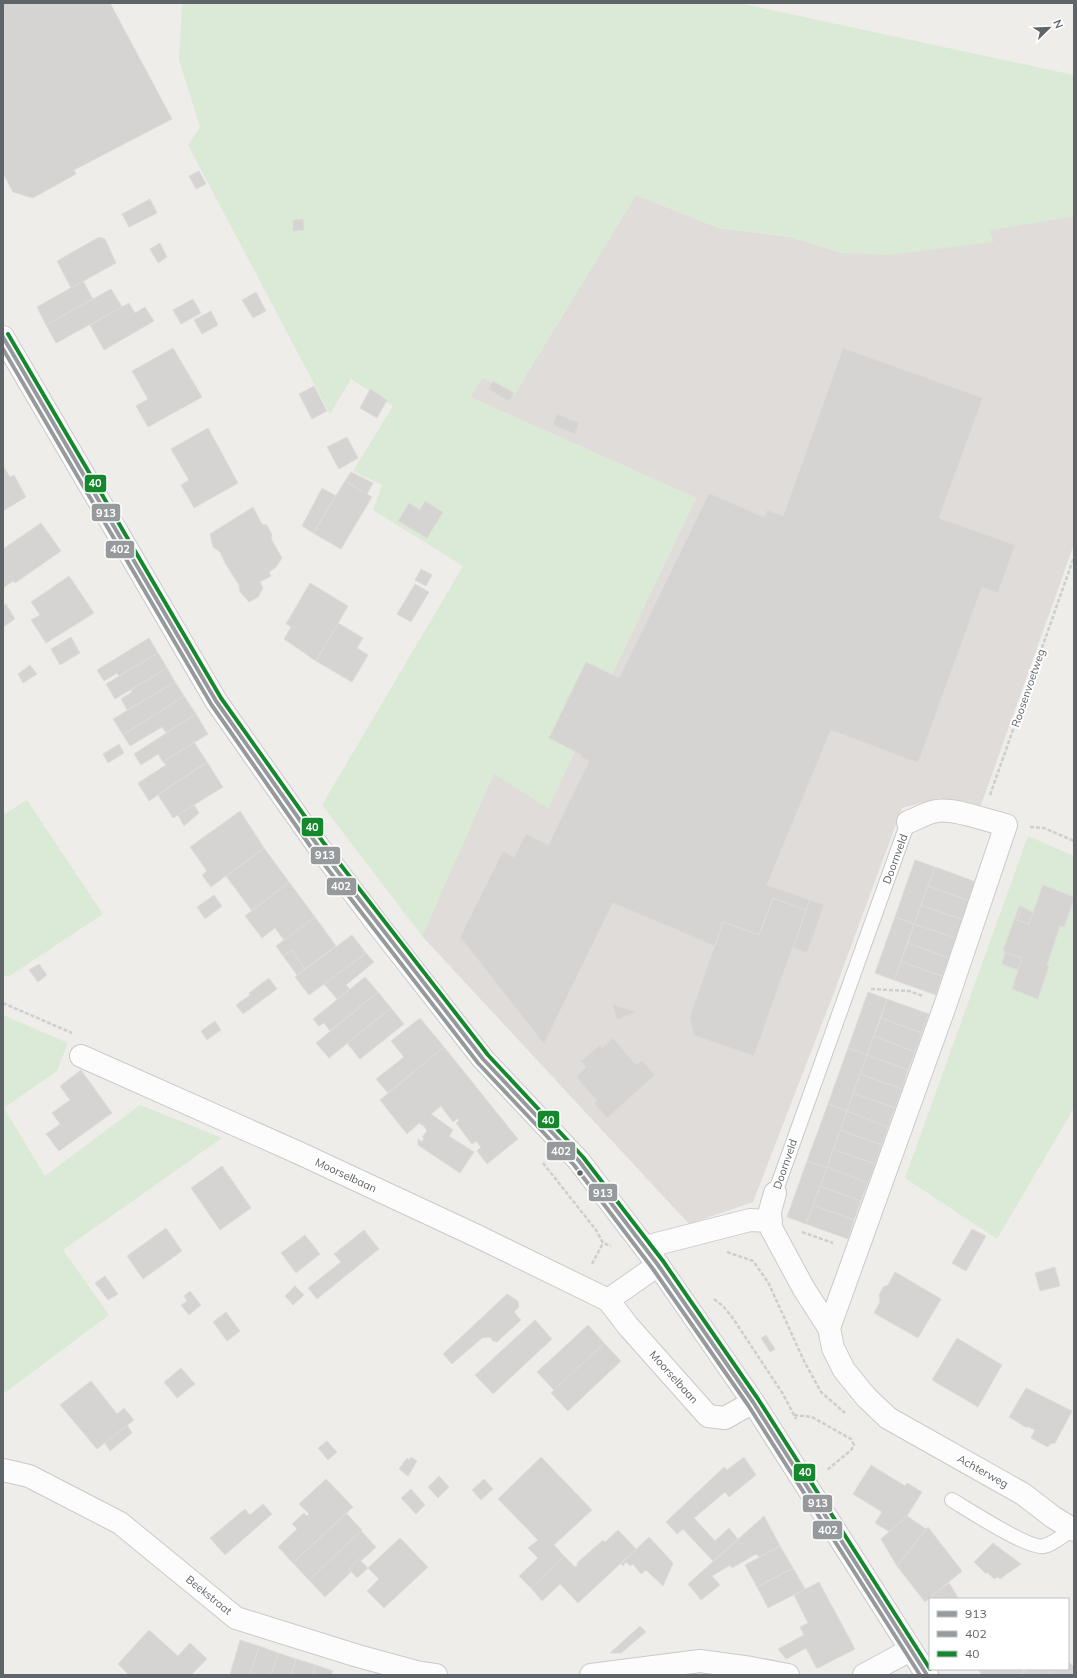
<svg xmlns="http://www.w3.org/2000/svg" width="1077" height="1678" viewBox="0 0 1077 1678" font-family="Mulish,sans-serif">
  <rect width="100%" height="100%" fill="#efedea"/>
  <path fill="#dfdcda" d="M636 195 719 228 789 237 843 253 993 241 989 230 1074 216V544L980 808 939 798 902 808 833 995 753 1202 689 1224 422 936 494 773 548 808 696 498 470 397 483 377 514 395Z"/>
  <path fill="#daead6" d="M182 3H739L1074 75V216L990 230 993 242 889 255 843 253 789 237 719 228 636 195 514 395 483 377 470 397 696 498 548 808 494 774 422 936 322 805 463 566 373 510 382 485 353 471 393 406 351 379 330 414 188 145 200 127 179 60Z
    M27 800 103 914 8 977 3 975V815Z
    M1028 836 1074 856V1108L997 1239 905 1178Z
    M3 1015 68 1043 57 1071 4 1108 45 1176 140 1105 222 1138 63 1250 109 1315 3 1394Z"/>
  <path fill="#d6d4d3" stroke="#dedcd9" d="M3 3H110L172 119 74 170 76 174 33 198 13 192 3 173Z
    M199 171 206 184 196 189 189 176Z
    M150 199 157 213 129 227 122 214Z
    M303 219 304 230 293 231V220Z
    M99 237 105 239 116 263 71 288 57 261Z
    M160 243 167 257 158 263 150 249Z
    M83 281 93 299 46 325 37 307Z
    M111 289 122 307 56 343 46 325Z
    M256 292 266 311 253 318 242 300Z
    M193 299 201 313 181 324 173 310Z
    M129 303 135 313 145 307 154 321 104 350 90 325Z
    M211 311 218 325 202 334 194 320Z
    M173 348 202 397 148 427 136 406 148 399 132 371Z
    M843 348 983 398 939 518 1015 545 998 593 982 587 918 763 831 730 767 885 810 900 806 910 773 898 759 935 723 922 715 946 613 903 544 1044 460 937 503 851 514 857 526 834 548 845 589 761 581 757 582 755 549 738 586 662 619 678 709 493 764 517 767 510 783 516Z
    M493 381 514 393 509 401 488 389Z
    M314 386 327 411 312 419 299 394Z
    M370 389 387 400 377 418 360 408Z
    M557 414 579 423 575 434 553 425Z
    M208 428 238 483 194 508 181 485 189 480 171 449Z
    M347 437 358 458 339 469 327 447Z
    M3 466 10 477 14 475 26 497 3 511Z
    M351 472 373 483 367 494 345 481Z
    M345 481 372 497 341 549 313 533Z
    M322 488 336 496 313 533 302 526Z
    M425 501 443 512 427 538 398 521 409 503 420 510Z
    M253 507 262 524 267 525 272 535 271 539 282 558 276 567 269 572 271 576 260 582 263 588 258 597 249 602 240 592 239 585 225 563 220 552 213 547 210 534Z
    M41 523 61 551 15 583 13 581 3 588V549Z
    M421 569 432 575 426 586 415 580Z
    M69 576 94 613 46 643 31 620 40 615 31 602Z
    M310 583 348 606 316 661 284 639 291 627 286 624Z
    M415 584 429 592 411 622 397 614Z
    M6 604 15 619 3 627V606Z
    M338 623 363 638 357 648 368 655 352 682 316 661Z
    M71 637 80 653 60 665 51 649Z
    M149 638 158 653 119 676 117 673 104 681 97 670Z
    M158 653 167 668 115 699 106 684Z
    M30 665 37 674 23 683 18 674Z
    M167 668 175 682 127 710 121 699 132 692 131 690Z
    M175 682 184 696 123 735 113 719Z
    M184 696 196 714 166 733 162 727 130 746 123 735Z
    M196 714 208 734 163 762 158 754 141 765 134 754Z
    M194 742 207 762 149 801 138 783 166 765 163 762Z
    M119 744 124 753 108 763 103 754Z
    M207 762 223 787 173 818 158 795Z
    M194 805 199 813 184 826 178 815Z
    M240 811 264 848 211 887 202 875 207 871 190 847Z
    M264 848 289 882 252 911 226 876Z
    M915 860 935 867 914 924 895 917Z
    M935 867 976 882 970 901 928 886Z
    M289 882 315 917 284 940 275 928 262 938 245 916Z
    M1043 885 1074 897V899L1064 927 1060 926 1047 965 1049 966 1038 999 1012 989 1022 958 1003 951 1019 906 1022 907 1017 920 1029 924Z
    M928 886 970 901 963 920 921 905Z
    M214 895 222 906 205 919 197 907Z
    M773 898 806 910 754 1056 693 1035 690 1016 723 922 759 935Z
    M810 900 824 905 807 953 793 948Z
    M921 905 963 920 956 938 914 924Z
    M1022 907 1033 912 1029 924 1017 920Z
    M315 917 336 946 305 969 292 950 283 956 276 946Z
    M895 917 914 924 894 980 875 973Z
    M914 924 956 938 949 958 908 943Z
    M352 935 366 953 309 995 295 977Z
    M908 943 949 958 942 976 901 962Z
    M292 950 305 969 297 975 283 956Z
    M1005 952 1022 958 1018 970 1002 964Z
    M366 953 374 962 346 985 350 989 337 999 324 984Z
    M901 962 942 976 936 995 894 980Z
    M39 964 47 975 38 982 29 970Z
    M365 977 378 992 330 1031 324 1023 319 1026 313 1019Z
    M269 978 277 989 243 1014 236 1005 250 995 249 993Z
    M378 992 391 1008 329 1058 316 1043Z
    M868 992 887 999 867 1055 848 1048Z
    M887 999 929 1014 922 1033 881 1018Z
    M612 1004 636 1012 617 1020Z
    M391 1008 404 1024 360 1059 347 1043Z
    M420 1018 444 1047 388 1093 376 1079 404 1057 391 1041Z
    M881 1018 922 1033 915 1052 874 1036Z
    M215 1021 221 1030 207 1040 201 1031Z
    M874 1036 915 1052 908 1070 867 1055Z
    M613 1038 636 1065 642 1060 655 1075 607 1118 594 1103 597 1101 576 1077 586 1067 581 1061 600 1045 602 1048Z
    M444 1047 518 1139 487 1164 477 1151 481 1147 476 1141 472 1144 456 1123 459 1120 458 1118 453 1122 441 1106 431 1114 453 1130 449 1136 474 1152 460 1173 418 1145V1139L422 1142 424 1138 422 1137 427 1131 424 1126 419 1123 407 1134 380 1100Z
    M848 1048 867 1055 847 1111 828 1104Z
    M867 1055 908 1070 902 1089 860 1074Z
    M81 1070 112 1113 59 1151 46 1134 60 1124 52 1113 70 1100 60 1086Z
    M860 1074 902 1089 895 1108 853 1093Z
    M853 1093 895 1108 888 1127 847 1111Z
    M828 1104 847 1111 827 1168 807 1161Z
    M847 1111 888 1127 882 1145 840 1130Z
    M840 1130 882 1145 875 1164 833 1149Z
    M833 1149 875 1164 868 1183 827 1167Z
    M807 1161 827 1168 806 1224 787 1217Z
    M222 1166 251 1208 220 1230 191 1188Z
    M827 1167 868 1183 861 1201 820 1186Z
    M820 1186 861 1201 854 1220 813 1205Z
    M813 1205 854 1220 848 1239 806 1224Z
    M166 1228 182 1251 143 1279 127 1256Z
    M972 1229 986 1236 966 1271 952 1263Z
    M364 1230 379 1249 317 1299 308 1288 341 1262 334 1254Z
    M305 1235 320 1254 296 1273 281 1253Z
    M1055 1267 1060 1286 1040 1291 1035 1273Z
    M895 1272 941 1299 918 1338 874 1313 880 1302 879 1295 883 1287 888 1285Z
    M105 1276 118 1294 108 1300 95 1283Z
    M295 1286 304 1295 293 1305 285 1296Z
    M190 1291 201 1305 189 1315 181 1305 187 1301 184 1296Z
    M507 1294 518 1301 519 1307 514 1312 521 1320 497 1342 493 1341 490 1337 482 1338 452 1364 443 1354Z
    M226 1312 240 1331 227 1341 213 1322Z
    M535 1320 552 1339 493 1394 475 1375Z
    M588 1325 604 1343 554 1390 537 1372Z
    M766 1335 775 1349 770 1352 761 1338Z
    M957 1338 1002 1365 978 1407 932 1380Z
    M604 1343 621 1361 568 1411 551 1393Z
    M181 1368 195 1384 177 1398 164 1382Z
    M91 1381 117 1414 124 1408 134 1420 97 1449 60 1405Z
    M1026 1388 1072 1411 1055 1443 1050 1444 1048 1447 1031 1438 1035 1430 1027 1426V1428L1009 1417Z
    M127 1425 132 1433 110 1451 105 1443Z
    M327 1441 337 1452 328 1460 318 1448Z
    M411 1457 417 1461 408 1476 399 1469 407 1458 409 1460Z
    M541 1457 592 1510 554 1545 564 1556 531 1588 519 1576 538 1558 528 1548 538 1540 498 1499Z
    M744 1457 756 1475 729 1497 725 1492 694 1518 715 1541 729 1528 738 1539 713 1561 683 1529 677 1534 666 1522 724 1467 727 1470Z
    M871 1465 905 1486 907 1483 922 1492 907 1516 890 1532 875 1523 882 1512 853 1494Z
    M439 1476 449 1487 438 1498 428 1487Z
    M326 1479 353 1507 293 1563 278 1547 297 1529 292 1524 304 1513 307 1516 309 1514 299 1504Z
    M484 1479 493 1489 481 1500 472 1490Z
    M411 1489 425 1505 416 1514 401 1498Z
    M263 1504 272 1514 225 1555 210 1538 245 1509 250 1515Z
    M346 1513 362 1530 309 1580 293 1563Z
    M764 1516 780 1546 759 1557 756 1554 732 1568 730 1565 712 1576 720 1585 701 1600 688 1584Z
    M907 1516 926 1529 897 1566 881 1539Z
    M928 1527 962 1571 925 1602 897 1566Z
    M618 1530 636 1549 578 1603 560 1584 542 1601 531 1588 564 1556 575 1567 578 1565 577 1563 603 1540 605 1542Z
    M361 1531 376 1547 361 1561 359 1559 349 1569 351 1572 325 1597 309 1580Z
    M649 1537 673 1563 663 1586 646 1570 641 1574 633 1564 630 1566 626 1562 623 1566 621 1564Z
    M400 1538 428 1567 384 1608 367 1591 379 1579 368 1568Z
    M993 1543 1021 1564 1000 1579 998 1577 994 1579 987 1572 986 1574 974 1562Z
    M780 1546 793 1568 757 1587 745 1565Z
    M359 1559 368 1568 357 1578 349 1569Z
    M793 1568 805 1589 768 1608 757 1587Z
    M819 1582 855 1649 818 1668 816 1667 806 1648 786 1659 778 1649 804 1635 800 1627 808 1623 794 1595Z
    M949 1583 959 1599H934L932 1596Z
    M640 1626 646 1632 621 1653H610Z
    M149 1630 178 1656 190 1643 207 1659 191 1675H129L118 1664Z
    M240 1640 259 1646 250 1675H230Z
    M259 1646 278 1653 271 1675H250Z
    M278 1653 296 1659 291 1675H271Z
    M296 1659 316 1665 312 1675H291Z
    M1068 1661 1074 1667V1675H1047L1053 1669H1068Z
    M316 1665 333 1671 331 1675H312Z
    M978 1669H1021L1024 1672 1020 1675H982Z
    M1027 1669H1053L1047 1675H1020Z"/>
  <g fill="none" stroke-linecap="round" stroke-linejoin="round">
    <defs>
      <path id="service" d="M775 1193 908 822
        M952 1500C967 1509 1030 1550 1044 1546 1054 1544 1064 1534 1073 1529"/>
      <path id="minor" d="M81 1056 299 1153 477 1236 608 1300 628 1326 708 1416 725 1418 753 1402
        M775 1193 770 1211 771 1228 804 1289 829 1328 833 1348 844 1370 866 1397 888 1418 1023 1494 1053 1517 1074 1530
        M645 1247 750 1220 771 1221
        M608 1300 658 1265
        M829 1328 946 1003 1006 825C987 821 955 808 937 811 927 812 917 819 908 822
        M3 1470 29 1476 120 1523 236 1618 358 1656 417 1672 436 1675
        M591 1675 700 1661 751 1668 788 1675
        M864 1675 910 1650"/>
      <path id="secondary" d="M3 337 216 701 318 846 382 930 483 1059 579 1161 658 1265 753 1402 927 1675"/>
    </defs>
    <use href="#service" stroke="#c9caca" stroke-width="16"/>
    <use href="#minor" stroke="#c9caca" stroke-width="24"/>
    <use href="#secondary" stroke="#c9cac9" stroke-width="24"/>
    <path stroke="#cbcfcd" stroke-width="2.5" stroke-dasharray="4 2" stroke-linecap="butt" d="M990 795 1074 557
      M1030 827 1044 828 1074 841
      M871 989 909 991 923 996
      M3 1003 72 1033
      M543 1163 596 1230 603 1243 611 1246
      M802 1232 833 1243
      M727 1252 753 1261 768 1282 804 1361 821 1392 845 1413
      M592 1264 603 1243
      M714 1299 723 1306 732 1317 783 1394 796 1419
      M794 1415 812 1417 851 1439 854 1445 851 1450 826 1471"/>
    <use href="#service" stroke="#fdfcfc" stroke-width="14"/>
    <use href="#minor" stroke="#fdfcfc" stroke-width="22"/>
    <use href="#secondary" stroke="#fdfcfc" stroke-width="22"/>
    <defs>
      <path id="bus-1" d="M3 337 216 701 318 846 483 1059 579 1161 658 1265 753 1402 927 1675"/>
      <path id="bus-2" d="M3 349 211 704 313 850 478 1063 574 1165 653 1269 748 1405 920 1675"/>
      <path id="bus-3" d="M8 334 221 698 323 842 488 1055 583 1157 663 1261 758 1399 930 1669"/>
    </defs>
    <use href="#bus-1" stroke="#fff" stroke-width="7"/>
    <use href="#bus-2" stroke="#fff" stroke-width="7"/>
    <use href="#bus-3" stroke="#fff" stroke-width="7"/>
    <use href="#bus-1" stroke="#979a9d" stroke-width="4"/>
    <use href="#bus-2" stroke="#979a9d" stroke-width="4"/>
    <use href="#bus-3" stroke="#15882e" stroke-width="4"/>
  </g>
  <circle fill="#5f6468" stroke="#fff" stroke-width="1.5" cx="580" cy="1173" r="3.5"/>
  <g text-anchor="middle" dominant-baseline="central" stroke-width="4" stroke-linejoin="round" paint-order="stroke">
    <g font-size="11" fill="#5f6468" stroke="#fff">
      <text transform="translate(1028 688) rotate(-71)">Roosenvoetweg</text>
      <text transform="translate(895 859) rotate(-70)">Doornveld</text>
      <text transform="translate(785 1164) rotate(-71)">Doornveld</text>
      <text transform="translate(346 1175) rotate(25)">Moorselbaan</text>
      <text transform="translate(674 1377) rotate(48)">Moorselbaan</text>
      <text transform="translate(983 1471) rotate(29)">Achterweg</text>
      <text transform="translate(209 1595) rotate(39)">Beekstraat</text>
    </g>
  </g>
  <g stroke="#fff" stroke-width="1.5">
    <rect x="84" y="474" width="23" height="19" rx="4" fill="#15882e"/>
    <rect x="91" y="503" width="30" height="19" rx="4" fill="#979a9d"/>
    <rect x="105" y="540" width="30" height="19" rx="4" fill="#979a9d"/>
    <rect x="301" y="817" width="23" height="20" rx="4" fill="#15882e"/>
    <rect x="310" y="846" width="31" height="19" rx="4" fill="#979a9d"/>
    <rect x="326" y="877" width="31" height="19" rx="4" fill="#979a9d"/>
    <rect x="537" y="1110" width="23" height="19" rx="4" fill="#15882e"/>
    <rect x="546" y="1141" width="30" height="20" rx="4" fill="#979a9d"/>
    <rect x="588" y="1183" width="30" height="19" rx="4" fill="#979a9d"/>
    <rect x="793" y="1463" width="23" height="19" rx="4" fill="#15882e"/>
    <rect x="802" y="1494" width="31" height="19" rx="4" fill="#979a9d"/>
    <rect x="812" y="1520" width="31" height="20" rx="4" fill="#979a9d"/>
  </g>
  <g font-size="11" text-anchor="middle" font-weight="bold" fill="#fff">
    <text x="95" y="487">40</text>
    <text x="106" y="517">913</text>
    <text x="120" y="553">402</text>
    <text x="312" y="831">40</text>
    <text x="325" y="859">913</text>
    <text x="341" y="890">402</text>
    <text x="548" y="1124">40</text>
    <text x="561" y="1155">402</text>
    <text x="603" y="1197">913</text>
    <text x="805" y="1476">40</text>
    <text x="818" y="1507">913</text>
    <text x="828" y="1534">402</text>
  </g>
  <rect width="1077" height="1678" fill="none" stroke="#5f6468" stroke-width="8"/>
  <rect x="929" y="1598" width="140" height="72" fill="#ffffff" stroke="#bfc1c3"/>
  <rect x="937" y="1611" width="20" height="6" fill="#979a9d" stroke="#bfc1c3"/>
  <text x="965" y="1618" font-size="12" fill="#5f6468">913</text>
  <rect x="937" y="1631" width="20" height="6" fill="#979a9d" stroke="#bfc1c3"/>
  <text x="965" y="1638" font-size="12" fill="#5f6468">402</text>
  <rect x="937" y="1651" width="20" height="6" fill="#15882e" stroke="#bfc1c3"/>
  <text x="965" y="1658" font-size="12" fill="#5f6468">40</text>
  <g transform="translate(1049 28) rotate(67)" stroke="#ffffff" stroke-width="3" paint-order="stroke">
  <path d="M0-3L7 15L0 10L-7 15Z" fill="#5f6468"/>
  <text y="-6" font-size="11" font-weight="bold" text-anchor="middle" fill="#5f6468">N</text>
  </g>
</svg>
